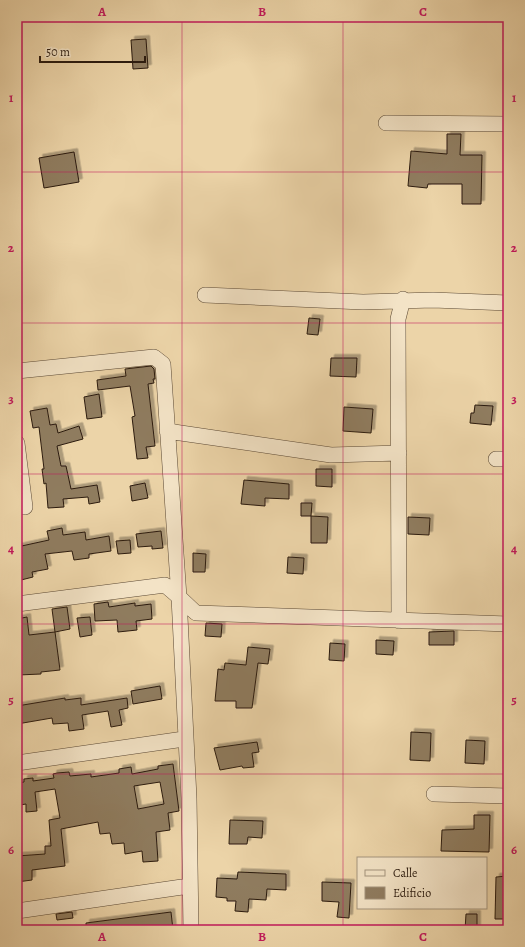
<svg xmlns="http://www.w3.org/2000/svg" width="525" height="947" viewBox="0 0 525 947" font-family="Alegreya,serif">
  <defs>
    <filter id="shadow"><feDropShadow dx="3.5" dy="-3.5" stdDeviation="0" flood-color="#0004"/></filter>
  </defs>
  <rect width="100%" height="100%" fill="#ecd4a8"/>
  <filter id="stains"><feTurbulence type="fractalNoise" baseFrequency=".005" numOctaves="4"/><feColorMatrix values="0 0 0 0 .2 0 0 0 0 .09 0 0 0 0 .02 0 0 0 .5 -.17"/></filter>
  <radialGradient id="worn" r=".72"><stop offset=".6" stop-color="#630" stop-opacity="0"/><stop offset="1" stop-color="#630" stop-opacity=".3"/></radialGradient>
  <path fill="#8f7b5f" stroke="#2b1b0f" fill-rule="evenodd" filter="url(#shadow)" d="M146 39 148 68 133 69 131 40Z
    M447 134H461L460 155H482L481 204H462V184H428L427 188 408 186 411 151 447 154Z
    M74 152 79 182 44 188 39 158Z
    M309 318 320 319 318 335 307 334Z
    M331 358H357L356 377 330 376Z
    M151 366 154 369 155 379H153L154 383 148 384 155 446 146 447 148 458 137 459 132 417 135 416 130 386 98 390 97 380 126 376 125 369Z
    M99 394 102 417 87 419 84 397Z
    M475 405 493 406 491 425 470 423 471 413H474Z
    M344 407 373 409 371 433 343 431Z
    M47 408 50 425 56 424 58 433 79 426 83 439 57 446 61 466H66L71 489 97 485 100 502 89 504 88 497 63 499 64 507 48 508 46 483 44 484 42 469H44L39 427 33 428 30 411Z
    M316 469H332V487L316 486Z
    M244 480 289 484V499L265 498V506L241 504Z
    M145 483 148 498 132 501 130 486Z
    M301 503H312L311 516 328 517 327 543H311V516H301Z
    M408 517 430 518 429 535 408 534Z
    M62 528 63 535 85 532 86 540 109 536 111 551 89 554V558L74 560 72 551 45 554 48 569 32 572 33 577 17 581V547L49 540 47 531Z
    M161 531 163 548 152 549V546L138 547 136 534Z
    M130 540 131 553 118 554 116 541Z
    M193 553 206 554 205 572H193Z
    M288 557 304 558 303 574 287 573Z
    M108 602 109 607 135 603V606L151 604 152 619 136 621 137 630 118 632 117 620 95 621 94 604Z
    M67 607 70 629 55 632 52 609Z
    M27 617 29 635 55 632 60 670 41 672V674L18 675 17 619Z
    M90 617 92 635 80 637 77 618Z
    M206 623 222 624 221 637 205 636Z
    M454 631V645H429V632Z
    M376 640 394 641 393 655 376 654Z
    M330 643 345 644 344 661 329 660Z
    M248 647 270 649 268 664 258 663 252 708H236V701H215L218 669 224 670 225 663 246 665Z
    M160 686 162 699 133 704 131 691Z
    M65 698V700L81 698V705L127 698 128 708 119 710 122 725 111 727 108 711 82 715 84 729 69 731 68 723 53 724 52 718 17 724V706Z
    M411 732 431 733 430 761 410 760Z
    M466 740 485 741 484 764 465 763Z
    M257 742 259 752 252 753 254 767 243 768 242 766 220 770 214 748Z
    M173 764 179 811 168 813 170 830 156 832 158 861 143 862 142 851 125 854 124 843 112 844 110 833 100 834 98 822 61 829 65 866 32 870V880L17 882V856L45 854V846H51L49 820 60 818 55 789 35 792 37 811 26 812V804L20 805 18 783 24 782V779L33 778V781L54 778 53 774 57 773 69 772 70 776 91 774V777L119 773V769L131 767 132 774 158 769V766ZM160 782 164 804 138 809 134 786Z
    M474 815H490L489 852 441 851 442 830 474 829Z
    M230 820 263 821 262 838 248 837 247 844H229Z
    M238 872 286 874V890L267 889 266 900 249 899 248 912 235 911 236 901H227V898L216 897 217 878 237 879Z
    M508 876 506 919H495L496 877Z
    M322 882 351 883 349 918 337 917 339 902 322 901Z
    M72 912 73 918 57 920 56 914Z
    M171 912 173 930H86V923Z
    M466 914H477V930H465Z"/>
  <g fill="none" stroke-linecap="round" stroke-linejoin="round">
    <defs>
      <path id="minor" d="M386 123 508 124
        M205 295 363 302 433 300 508 303
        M17 371 154 357 163 364 179 597 196 613 508 624
        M167 431 331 455 399 453
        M17 443 25 507
        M496 459H508
        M17 604 165 585 179 597 189 798 191 930
        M399 621 398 319 403 299
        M17 763 184 739
        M434 794 508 796
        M17 911 189 886"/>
    </defs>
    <use href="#minor" stroke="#5b4935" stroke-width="16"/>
    <use href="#minor" stroke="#f3e3c6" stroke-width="15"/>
  </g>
  <path fill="none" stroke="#c2185b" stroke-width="1" stroke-opacity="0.55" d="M182 17V930M343 17V930M17 172H508M17 323H508M17 474H508M17 624H508M17 774H508"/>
  <rect width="525" height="947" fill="none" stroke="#ecd4a8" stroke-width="44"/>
  <rect x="357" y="857" width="130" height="52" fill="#f3e3c6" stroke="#a3937d"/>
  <rect x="365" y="870" width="20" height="6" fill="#f3e3c6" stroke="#a3937d"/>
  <text x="393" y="877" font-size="12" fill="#2b1b0f">Calle</text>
  <rect x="365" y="887" width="20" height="12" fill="#8f7b5f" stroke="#a3937d"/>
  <text x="393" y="897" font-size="12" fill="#2b1b0f">Edificio</text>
  <path d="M40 56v6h105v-6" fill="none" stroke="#2b1b0f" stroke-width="2"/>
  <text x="46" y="56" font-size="12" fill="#2b1b0f" stroke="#f3e3c6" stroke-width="3" paint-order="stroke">50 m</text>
  <rect x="22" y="22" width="481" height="903" fill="none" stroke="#c2185b" stroke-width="1.5"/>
  <g font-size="13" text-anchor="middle" font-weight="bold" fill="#c2185b">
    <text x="102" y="16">A</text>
    <text x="262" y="16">B</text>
    <text x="423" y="16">C</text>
    <text x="11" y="102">1</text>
    <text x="514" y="102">1</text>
    <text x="11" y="252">2</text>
    <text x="514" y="252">2</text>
    <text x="11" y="403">3</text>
    <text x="514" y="403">3</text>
    <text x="11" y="553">4</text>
    <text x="514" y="553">4</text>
    <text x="11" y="704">5</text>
    <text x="514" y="704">5</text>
    <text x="11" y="854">6</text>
    <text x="514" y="854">6</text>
    <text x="102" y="941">A</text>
    <text x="262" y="941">B</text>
    <text x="423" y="941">C</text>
  </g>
  <rect width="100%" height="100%" filter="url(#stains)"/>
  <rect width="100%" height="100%" fill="url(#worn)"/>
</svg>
